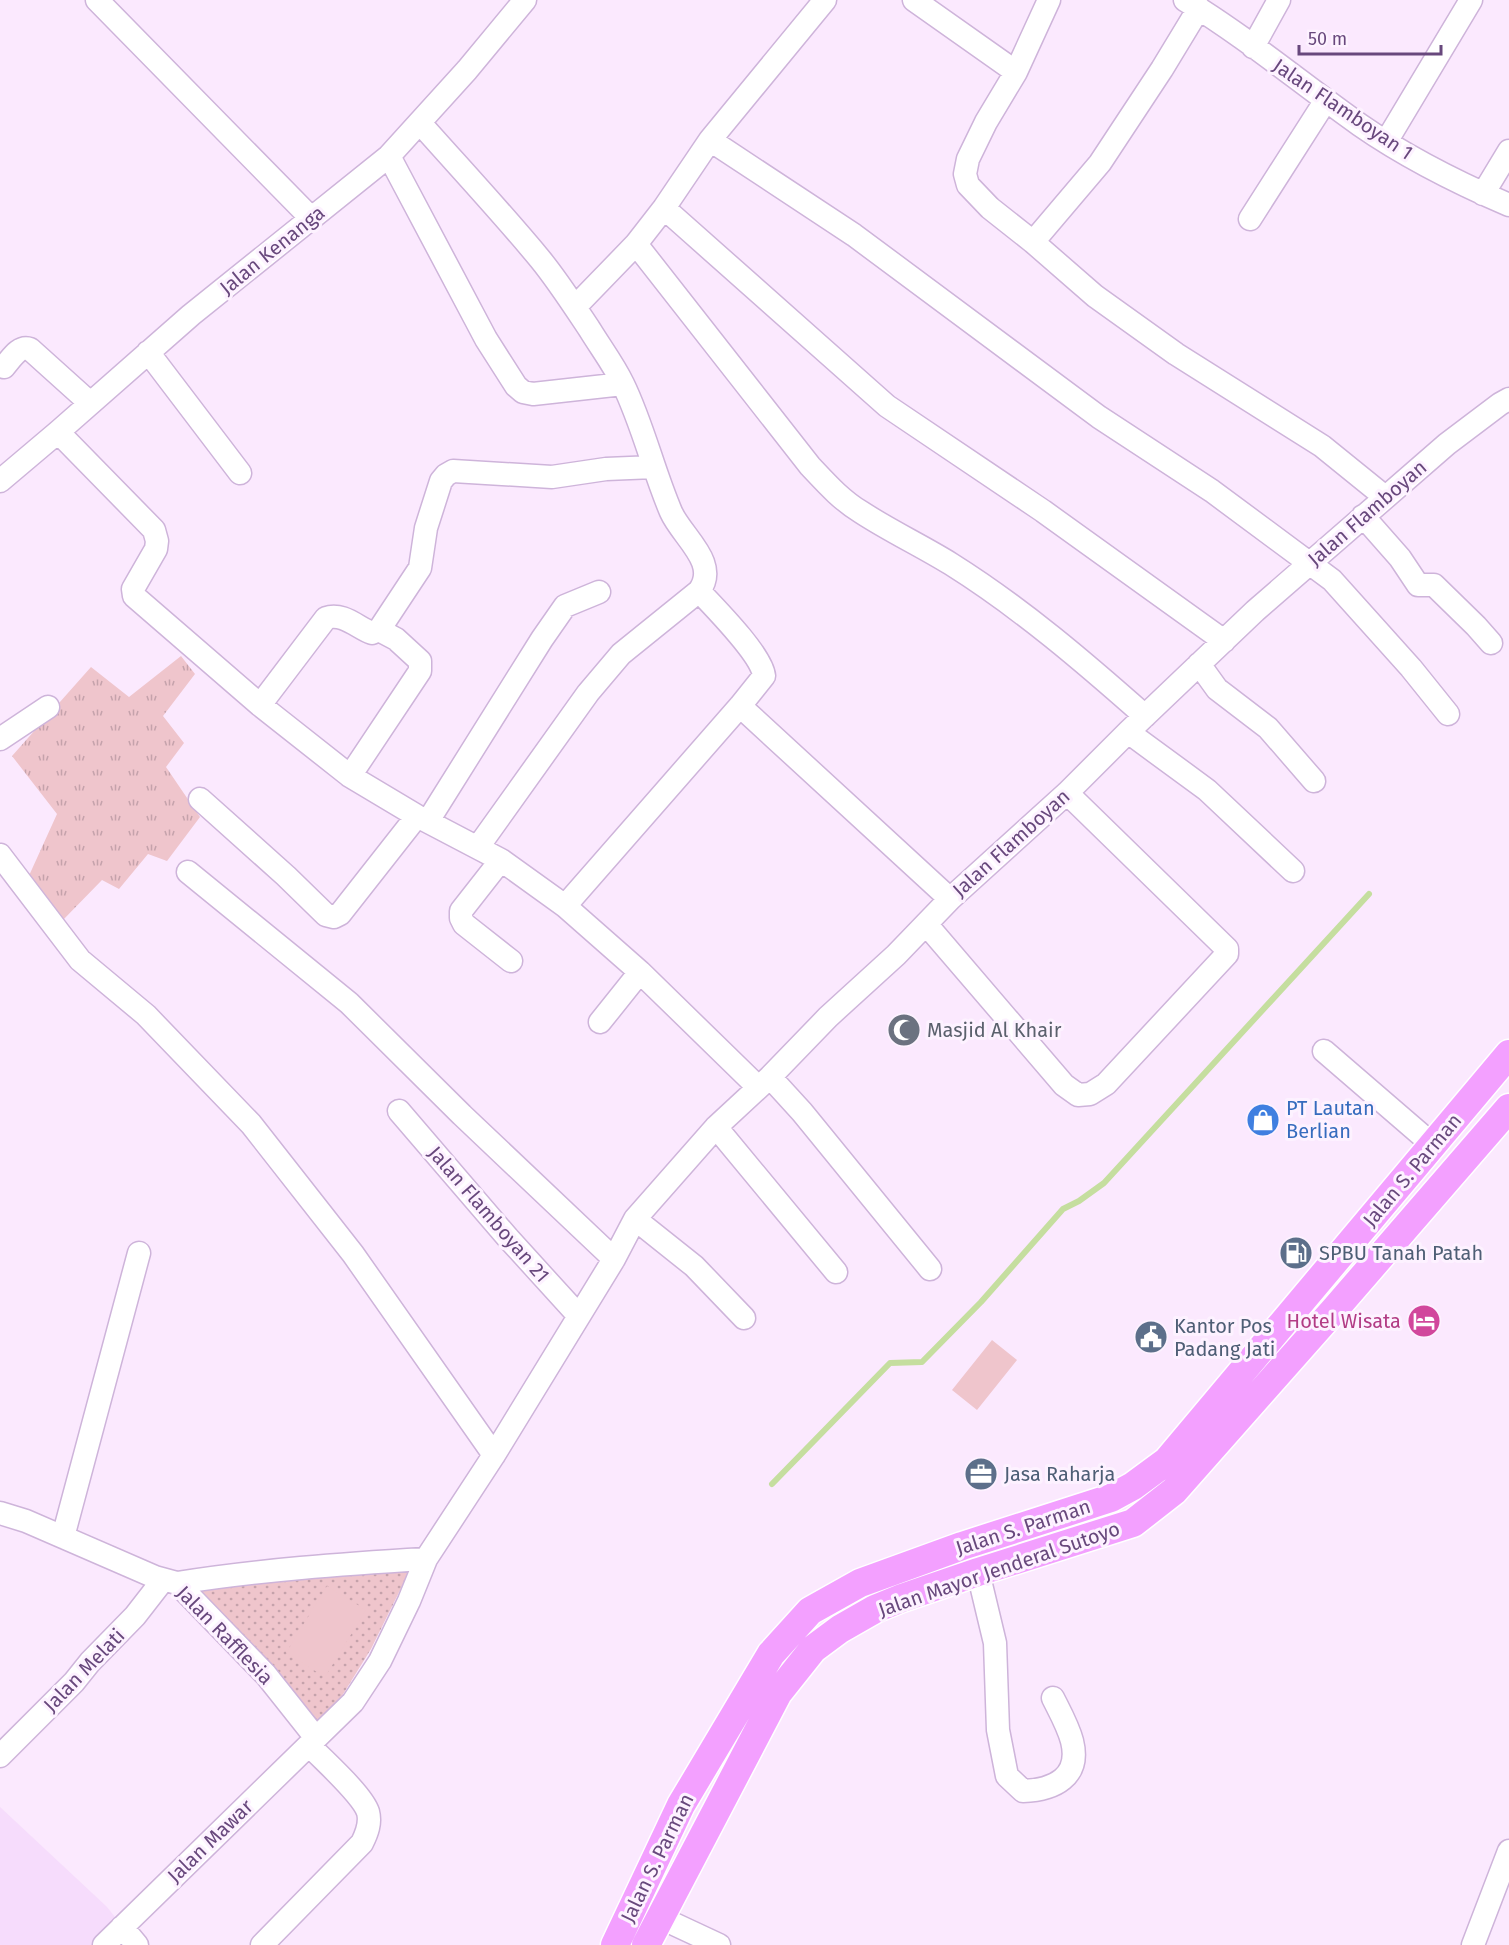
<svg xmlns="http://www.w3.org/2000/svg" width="1509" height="1945" viewBox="0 0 1509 1945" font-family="'Fira Sans',sans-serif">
  <defs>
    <pattern id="grass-tufts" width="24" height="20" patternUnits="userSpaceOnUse" patternTransform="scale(1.5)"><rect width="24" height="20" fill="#efc5cc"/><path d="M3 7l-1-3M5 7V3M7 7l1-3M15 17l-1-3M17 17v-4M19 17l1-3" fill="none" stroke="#c5a2ab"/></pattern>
    <pattern id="garden-dots" width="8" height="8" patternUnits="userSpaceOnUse" patternTransform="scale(1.5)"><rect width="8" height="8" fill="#efc5cc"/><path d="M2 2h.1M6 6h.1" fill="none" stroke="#c5a2ab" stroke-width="1.8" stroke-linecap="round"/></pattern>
  </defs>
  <rect width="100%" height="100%" fill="#fbe9fe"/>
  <path fill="#f6dcfc" d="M0 1807 107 1907 137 1945H0Z"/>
  <path fill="url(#grass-tufts)" d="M181 656 195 674 163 716 184 743 166 767 200 817 167 861 148 854 119 889 102 880 63 920 27 880 57 814 12 756 91 667 129 697Z"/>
  <path fill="url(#garden-dots)" d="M410 1570 371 1649 316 1738 170 1584Z"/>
  <path fill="#efc5cc" d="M992 1340 1017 1360 977 1410 952 1390Z
    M327 1586 366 1610 325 1677 286 1653Z"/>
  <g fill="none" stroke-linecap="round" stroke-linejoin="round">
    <path stroke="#c5de9f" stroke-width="6" d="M772 1484 890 1363 922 1362 981 1302 1063 1209 1079 1201 1104 1183 1369 894"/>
    <defs>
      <path id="minor" d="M97 0 311 218
        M914 0 1016 72
        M1049 0 1016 72 986 122 968 159 965 174 968 185 990 208 1033 242 1095 296 1176 354 1322 446 1385 497
        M1185 0C1246 37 1302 84 1360 125 1406 157 1458 183 1509 205
        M1253 47 1279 0
        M420 123C460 168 502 213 540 259 558 281 574 306 590 330 601 348 614 365 623 384 643 425 653 470 671 512 682 537 720 563 699 591L621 654 588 693 478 847
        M710 140 854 235 1099 417 1212 491 1332 580 1411 668 1448 714
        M1386 142 1471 0
        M389 156 486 339 516 386 523 392 533 394 623 384
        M1483 194 1509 151
        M664 208 887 406 1043 511 1224 641
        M1250 219 1326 100
        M1033 242 1100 163 1162 69 1199 8
        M636 244 810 466C826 483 841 500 861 512 890 531 922 546 951 564 1021 608 1084 662 1145 716
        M575 307 636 244 664 208 710 140 825 0
        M148 352 240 473
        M4 367C11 359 19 345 30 349L90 403
        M58 432 154 530 157 541 156 549 133 589 134 596 260 705 350 776 417 816 501 860 565 906 640 972 758 1087
        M0 481 58 432 191 315 389 156 467 70 525 0
        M1363 516 1400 558 1418 585H1434L1476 626 1491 643
        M1199 664 1217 689 1268 728 1314 781
        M260 705 326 618C343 612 358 628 372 633L379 630 420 568 426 528 441 481 446 475 453 471 552 477 606 469 654 467
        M740 706 950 899
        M1128 732 1207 790 1293 871
        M0 739 48 707
        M350 776 420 671V661L396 639 379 630
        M200 799 286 876 326 915 334 917 340 914 417 816
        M428 821 542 639 565 606 599 592
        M0 855 80 960 146 1015 251 1124 353 1254 494 1455
        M501 860 461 911V918L464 924 511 961
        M188 872 349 1003 462 1115 614 1259
        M565 906 740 706 764 676C762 655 714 607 699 591
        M926 924 1064 1085 1078 1095 1090 1094 1106 1084 1227 954V949L1067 793
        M600 1022 640 972
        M1324 1051 1433 1145
        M770 1077 802 1112 930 1269
        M399 1111 508 1238 579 1316
        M716 1127 836 1272
        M635 1219 694 1266 744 1318
        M0 1513 26 1521 155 1577 177 1583 266 1675 316 1738
        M63 1537 139 1253
        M978 1572 995 1643 998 1730 1007 1776 1023 1791C1054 1790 1081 1777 1072 1741 1068 1726 1060 1712 1053 1698
        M177 1583C259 1570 342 1564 426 1559
        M0 1756 74 1682 90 1662 135 1616 163 1580
        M659 1917 719 1945
        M122 1927 137 1945
        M104 1945 353 1702 380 1661 409 1601 426 1559 494 1455 614 1259 635 1219 716 1127 770 1077 828 1017 896 955 950 899 1067 793 1128 732 1255 611 1447 444 1500 404 1509 399
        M262 1945 362 1843C367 1833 371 1823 368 1812 362 1794 323 1760 309 1745
        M1473 1945 1509 1851"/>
      <path id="major" d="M615 1945 681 1805 771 1654 810 1611 860 1583 962 1546 1111 1498 1133 1486 1167 1461 1509 1054
        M646 1945 778 1693 813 1649 840 1629 875 1609 902 1598 978 1572 1133 1523 1174 1491 1335 1309 1509 1108"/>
    </defs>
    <use href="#minor" stroke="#ceb4da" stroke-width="25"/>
    <use href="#major" stroke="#fff" stroke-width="31"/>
    <use href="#minor" stroke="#fff" stroke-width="22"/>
    <use href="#major" stroke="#f3a0ff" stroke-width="28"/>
  </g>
  <defs>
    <symbol id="mosque-disc" viewBox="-11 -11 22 22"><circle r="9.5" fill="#6b7280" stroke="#fdf2ff"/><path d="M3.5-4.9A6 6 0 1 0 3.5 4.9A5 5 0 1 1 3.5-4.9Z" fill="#fff"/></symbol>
    <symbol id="shop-disc" viewBox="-11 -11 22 22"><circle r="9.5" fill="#3f7fe0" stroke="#fdf2ff"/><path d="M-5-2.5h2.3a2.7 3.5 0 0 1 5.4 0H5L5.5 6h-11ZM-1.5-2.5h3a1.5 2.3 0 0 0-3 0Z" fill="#fff"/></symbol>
    <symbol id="fuel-disc" viewBox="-11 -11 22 22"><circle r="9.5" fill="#5c6f8a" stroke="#fdf2ff"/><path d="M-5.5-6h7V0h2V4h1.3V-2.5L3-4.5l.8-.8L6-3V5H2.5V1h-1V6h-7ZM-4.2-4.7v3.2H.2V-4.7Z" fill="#fff"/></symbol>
    <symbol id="hotel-disc" viewBox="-11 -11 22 22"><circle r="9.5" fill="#d1479c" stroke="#fdf2ff"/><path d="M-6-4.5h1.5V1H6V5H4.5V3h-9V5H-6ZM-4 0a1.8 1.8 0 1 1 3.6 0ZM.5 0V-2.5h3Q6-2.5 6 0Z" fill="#fff"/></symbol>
    <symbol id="civic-disc" viewBox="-11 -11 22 22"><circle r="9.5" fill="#5c6f8a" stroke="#fdf2ff"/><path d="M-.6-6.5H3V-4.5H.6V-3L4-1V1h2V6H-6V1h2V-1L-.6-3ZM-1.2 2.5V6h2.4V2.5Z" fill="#fff"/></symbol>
    <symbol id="office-disc" viewBox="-11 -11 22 22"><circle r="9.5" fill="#5c6f8a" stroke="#fdf2ff"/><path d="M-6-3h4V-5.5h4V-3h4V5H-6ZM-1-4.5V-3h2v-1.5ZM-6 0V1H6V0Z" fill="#fff"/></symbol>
  </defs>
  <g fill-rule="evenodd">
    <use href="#mosque-disc" x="885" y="1011" width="38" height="38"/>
    <use href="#shop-disc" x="1244" y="1101" width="38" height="38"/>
    <use href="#fuel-disc" x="1277" y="1234" width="38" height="38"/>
    <use href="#hotel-disc" x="1405" y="1302" width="38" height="38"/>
    <use href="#civic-disc" x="1132" y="1318" width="38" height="38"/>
    <use href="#office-disc" x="962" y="1455" width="38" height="38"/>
  </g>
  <g text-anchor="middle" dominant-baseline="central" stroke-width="6" stroke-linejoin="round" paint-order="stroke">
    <g font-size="20" fill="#68487d" stroke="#fdf2ff">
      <text transform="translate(1343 109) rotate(34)">Jalan Flamboyan 1</text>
      <text transform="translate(272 250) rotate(-39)">Jalan Kenanga</text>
      <text transform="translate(1367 513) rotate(-41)">Jalan Flamboyan</text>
      <text transform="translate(1011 843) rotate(-42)">Jalan Flamboyan</text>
      <text transform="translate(1412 1170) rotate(-50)">Jalan S. Parman</text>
      <text transform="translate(489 1214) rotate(49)">Jalan Flamboyan 21</text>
      <text transform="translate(1023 1527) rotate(-18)">Jalan S. Parman</text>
      <text transform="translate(999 1569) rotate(-19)">Jalan Mayor Jenderal Sutoyo</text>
      <text transform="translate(225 1635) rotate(46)">Jalan Rafflesia</text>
      <text transform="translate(84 1670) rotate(-46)">Jalan Melati</text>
      <text transform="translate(210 1841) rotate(-44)">Jalan Mawar</text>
      <text transform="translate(657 1858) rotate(-64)">Jalan S. Parman</text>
    </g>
    <g font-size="20" fill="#5b616d" stroke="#fdf2ff" text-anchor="start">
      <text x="927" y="1030">Masjid Al Khair</text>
    </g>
    <g font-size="20" fill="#366cbe" stroke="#fdf2ff" text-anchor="start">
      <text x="1286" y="1108">PT Lautan<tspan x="1286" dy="23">Berlian</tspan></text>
    </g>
    <g font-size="20" fill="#4e5e75" stroke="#fdf2ff" text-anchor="start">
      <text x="1319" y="1253">SPBU Tanah Patah</text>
      <text x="1174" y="1326">Kantor Pos<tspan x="1174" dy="23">Padang Jati</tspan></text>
      <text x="1004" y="1474">Jasa Raharja</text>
    </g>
    <g font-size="20" fill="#b23c85" stroke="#fdf2ff" text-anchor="end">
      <text x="1401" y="1321">Hotel Wisata</text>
    </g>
  </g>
  <path d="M1299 45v9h142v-9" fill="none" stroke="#68487d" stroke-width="3"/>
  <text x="1308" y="45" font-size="18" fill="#68487d" stroke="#fdf2ff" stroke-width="4.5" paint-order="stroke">50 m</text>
</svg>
